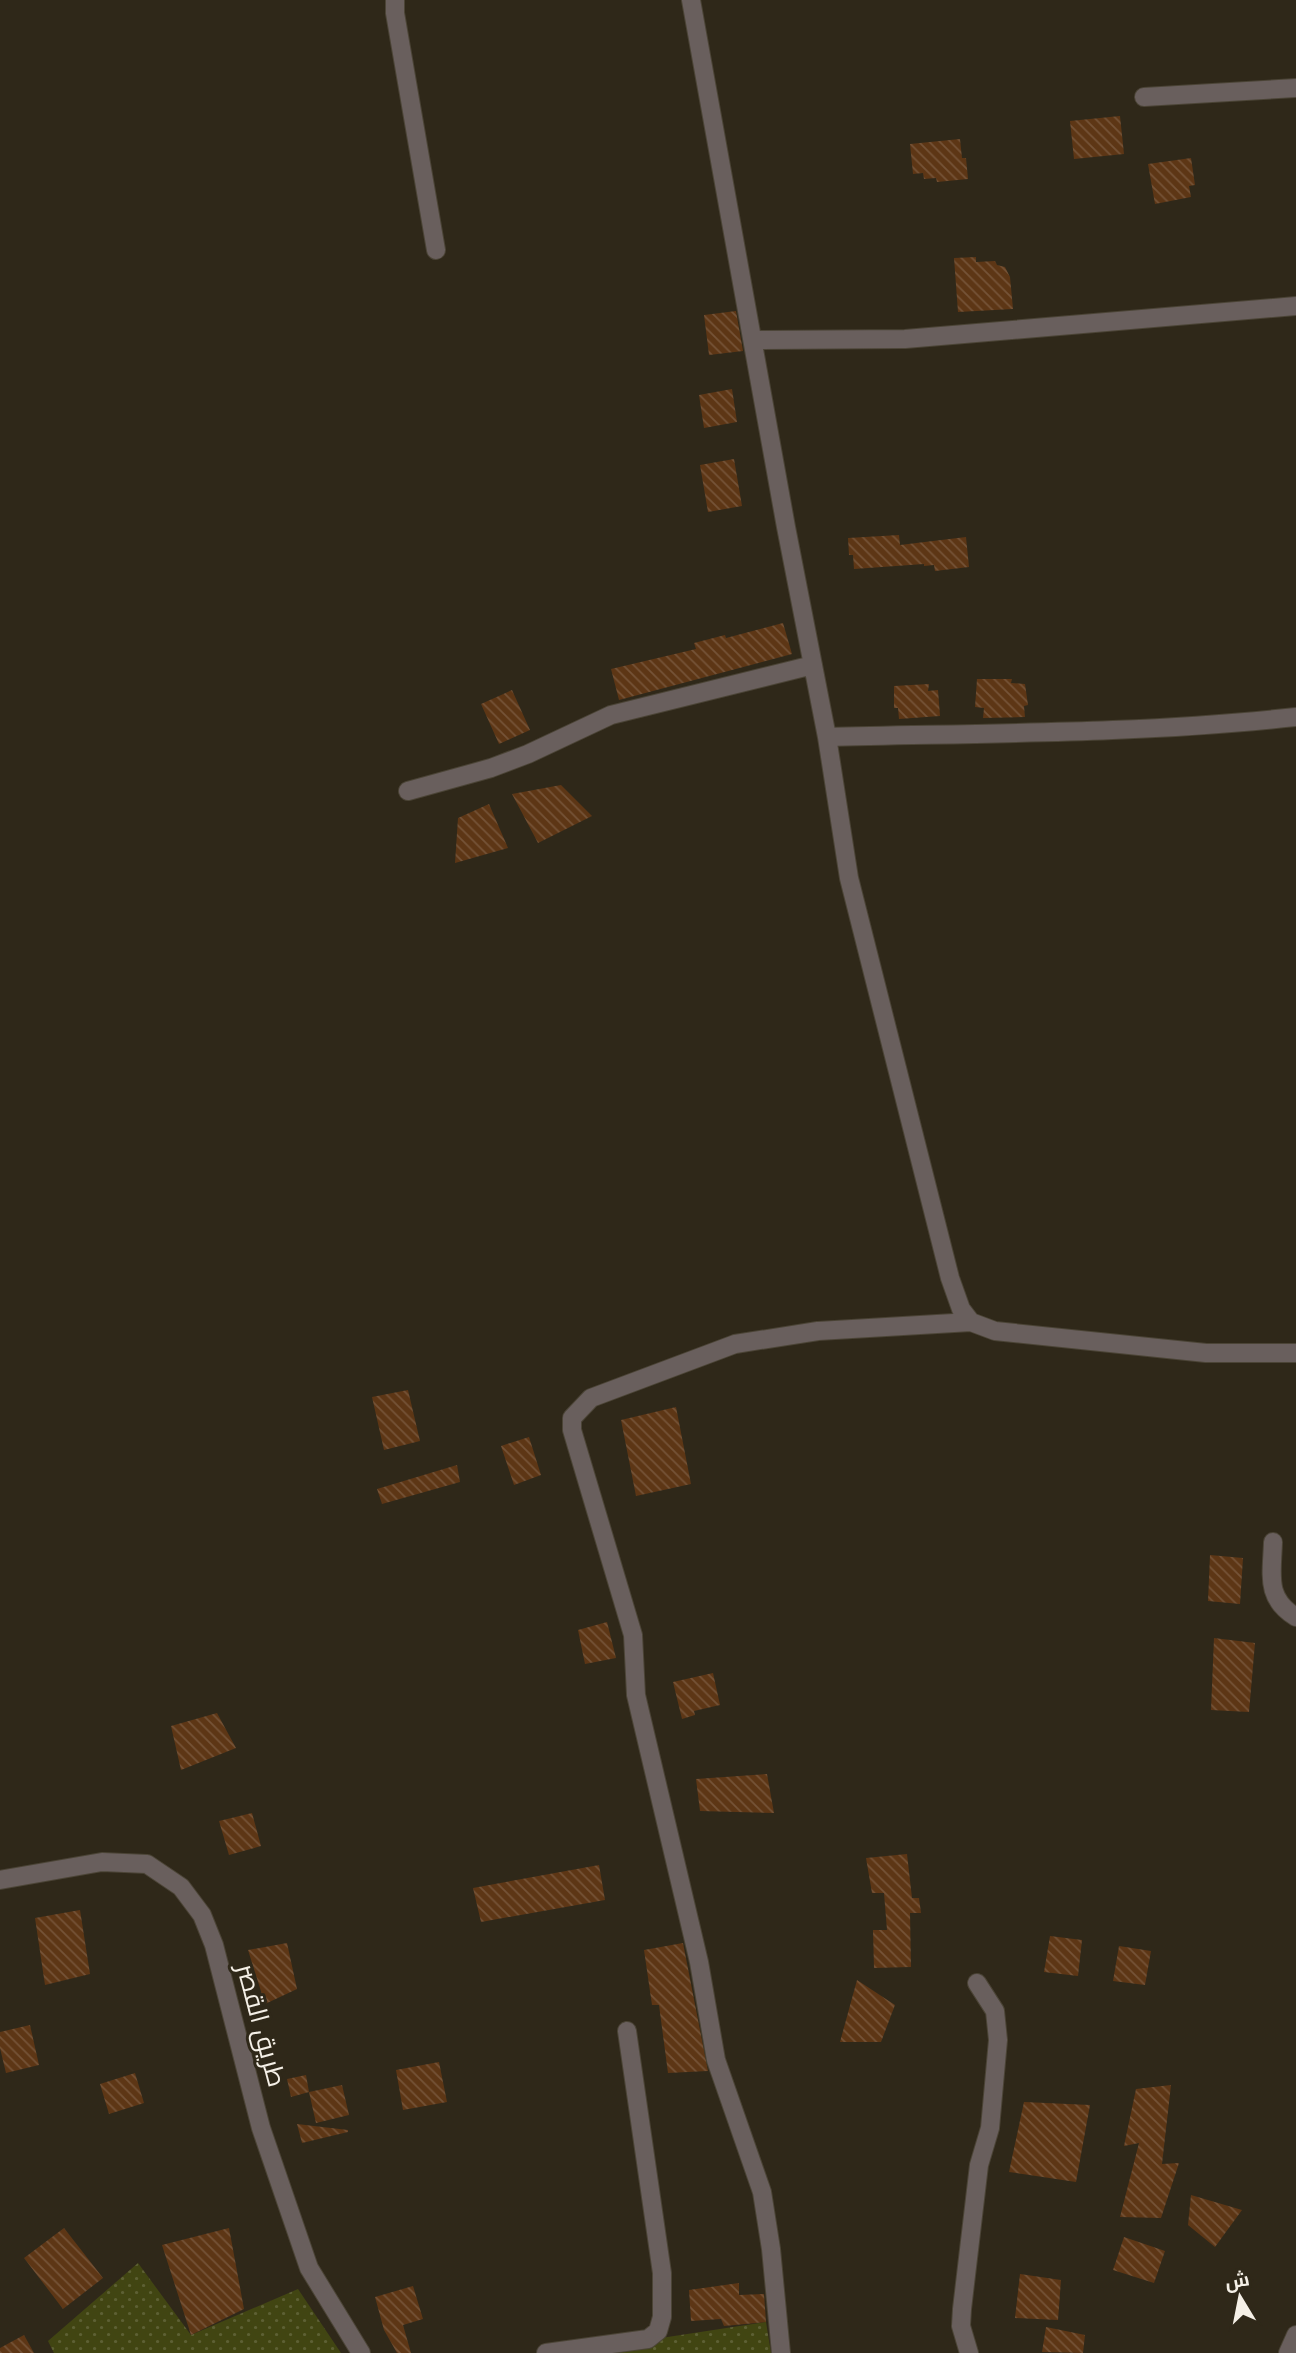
<svg xmlns="http://www.w3.org/2000/svg" width="1296" height="2353" viewBox="0 0 1296 2353" font-family="Mulish,Cairo,sans-serif">
  <defs>
    <pattern id="grass-dots" width="8" height="8" patternUnits="userSpaceOnUse" patternTransform="scale(1.75)"><rect width="8" height="8" fill="#414512"/><path d="M2 2h.1M6 6h.1" fill="none" stroke="#5d6034" stroke-width="1.8" stroke-linecap="round"/></pattern>
    <pattern id="building-back-hatch" width="6" height="6" patternUnits="userSpaceOnUse" patternTransform="scale(1.75)"><rect width="6" height="6" fill="#5d3615"/><path d="M-1 5l2 2M0 0l6 6M5-1l2 2" fill="none" stroke="#755337"/></pattern>
  </defs>
  <rect width="100%" height="100%" fill="#2f2819"/>
  <path fill="url(#grass-dots)" d="M138 2263 191 2335 298 2289 341 2353H54L48 2341Z
    M766 2322 771 2353H563Z"/>
  <path fill="url(#building-back-hatch)" d="M1120 116 1124 154 1074 159 1070 121Z
    M960 139 962 158H966L968 179 937 182 936 178 924 179 923 173 913 174 910 144Z
    M1191 158 1195 185 1189 186 1191 197 1155 204 1148 164Z
    M976 257V262L995 261 997 265 1005 267 1010 277 1013 309 958 312 954 258Z
    M736 311 743 351 709 355 704 315Z
    M732 389 737 422 704 428 699 395Z
    M734 459 742 506 708 512 700 465Z
    M899 535 900 545 966 537 969 567 935 571 934 565 924 566V564L854 569 853 555H849L848 538Z
    M783 623 792 654 619 700 611 669 696 649 694 643 725 635 726 638Z
    M977 679H1012L1011 683 1025 684 1028 705 1024 706 1025 717 983 718 984 708 975 707Z
    M929 684 928 691 938 690 940 716 899 719 898 708H894V686Z
    M512 690 530 730 499 744 481 704Z
    M561 785 592 816 538 843 512 794Z
    M489 804 508 848 455 863 458 818Z
    M408 1390 420 1441 384 1450 372 1397Z
    M676 1407 691 1484 636 1496 621 1420Z
    M529 1437 541 1475 514 1485 501 1446Z
    M457 1465 460 1482 382 1504 377 1489Z
    M1210 1555 1243 1558 1240 1604 1208 1601Z
    M607 1622 616 1658 585 1664 578 1630Z
    M1214 1638 1255 1643 1249 1712 1211 1710Z
    M713 1673 720 1705 694 1711 695 1715 682 1719 673 1682Z
    M217 1713 236 1748 181 1770 171 1726Z
    M767 1774 774 1813 700 1811 696 1779Z
    M252 1813 261 1846 229 1855 219 1821Z
    M907 1854 912 1898H919L921 1913H910L911 1967 874 1968 873 1930H887L884 1893H872L866 1858Z
    M599 1865 605 1900 481 1922 473 1888Z
    M80 1910 90 1974 45 1985 35 1918Z
    M1050 1936 1082 1940 1078 1976 1044 1972Z
    M287 1943 297 1989 265 2004 248 1950Z
    M683 1943 708 2071 668 2073 659 2005H652L644 1950Z
    M1119 1946 1151 1951 1145 1985 1113 1981Z
    M857 1980 895 2005 881 2042H840Z
    M30 2025 39 2065 6 2073 0 2048V2032Z
    M439 2062 447 2102 403 2110 396 2070Z
    M135 2073 144 2103 109 2114 100 2084Z
    M306 2075 309 2092 291 2097 287 2079Z
    M342 2085 349 2115 316 2123 309 2092Z
    M1171 2085 1162 2164 1179 2163 1161 2218 1120 2217 1139 2143 1124 2146 1136 2089Z
    M1024 2102 1090 2105 1076 2182 1009 2172Z
    M297 2124 348 2130V2132L302 2143Z
    M1191 2195 1242 2210 1215 2247 1188 2225Z
    M64 2228 103 2278 63 2309 24 2258Z
    M229 2228 244 2309 191 2335 162 2245Z
    M1124 2237 1165 2251 1154 2283 1113 2270Z
    M1020 2274 1061 2280 1058 2320 1015 2318Z
    M739 2283V2295L764 2294 766 2322 724 2326 721 2319 691 2321 689 2290Z
    M413 2286 423 2319 403 2325 411 2353H397L384 2330 375 2297Z
    M1046 2327 1085 2335 1083 2353 1042 2352Z
    M24 2335 34 2353H0V2348Z"/>
  <g fill="none" stroke-linecap="round" stroke-linejoin="round">
    <defs>
      <path id="minor" d="M395 0V13L436 250
        M691 0 786 527 827 737 849 878 950 1278 961 1309 971 1322 995 1331 1206 1353H1296
        M1144 97 1296 88
        M754 340 905 339 1296 306
        M827 737C984 733 1140 734 1296 717
        M408 791 491 768 528 754 611 715 813 665
        M1273 1542C1272 1575 1265 1598 1296 1617
        M0 1880 102 1862 147 1864 181 1887 202 1915 214 1945 261 2128 309 2268 361 2353
        M546 2353 648 2339 658 2331 662 2317V2273L627 2031
        M781 2353 771 2249 762 2192 716 2060 699 1962 636 1695 633 1635 572 1430V1418L591 1398 735 1344 818 1331 971 1322
        M969 2353 961 2326 962 2309 979 2165 990 2128 998 2040 995 2011 977 1983
        M1288 2353 1296 2335"/>
    </defs>
    <use href="#minor" stroke="#4b4436" stroke-width="20"/>
    <use href="#minor" stroke="#695f5d" stroke-width="18"/>
  </g>
  <g text-anchor="middle" dominant-baseline="central" stroke-width="6" stroke-linejoin="round" paint-order="stroke">
    <g font-size="26" fill="#f5f0e7" stroke="#2f2819">
      <text transform="translate(262 2025) rotate(75)">طريق القصر</text>
    </g>
  </g>
  <g transform="translate(1240 2297) rotate(350)" stroke="#2f2819" stroke-width="5" paint-order="stroke">
  <path d="M0-5L12 26L0 18L-12 26Z" fill="#f5f0e7"/>
  <text y="-10" font-size="19" font-weight="bold" text-anchor="middle" fill="#f5f0e7">ش</text>
  </g>
</svg>
